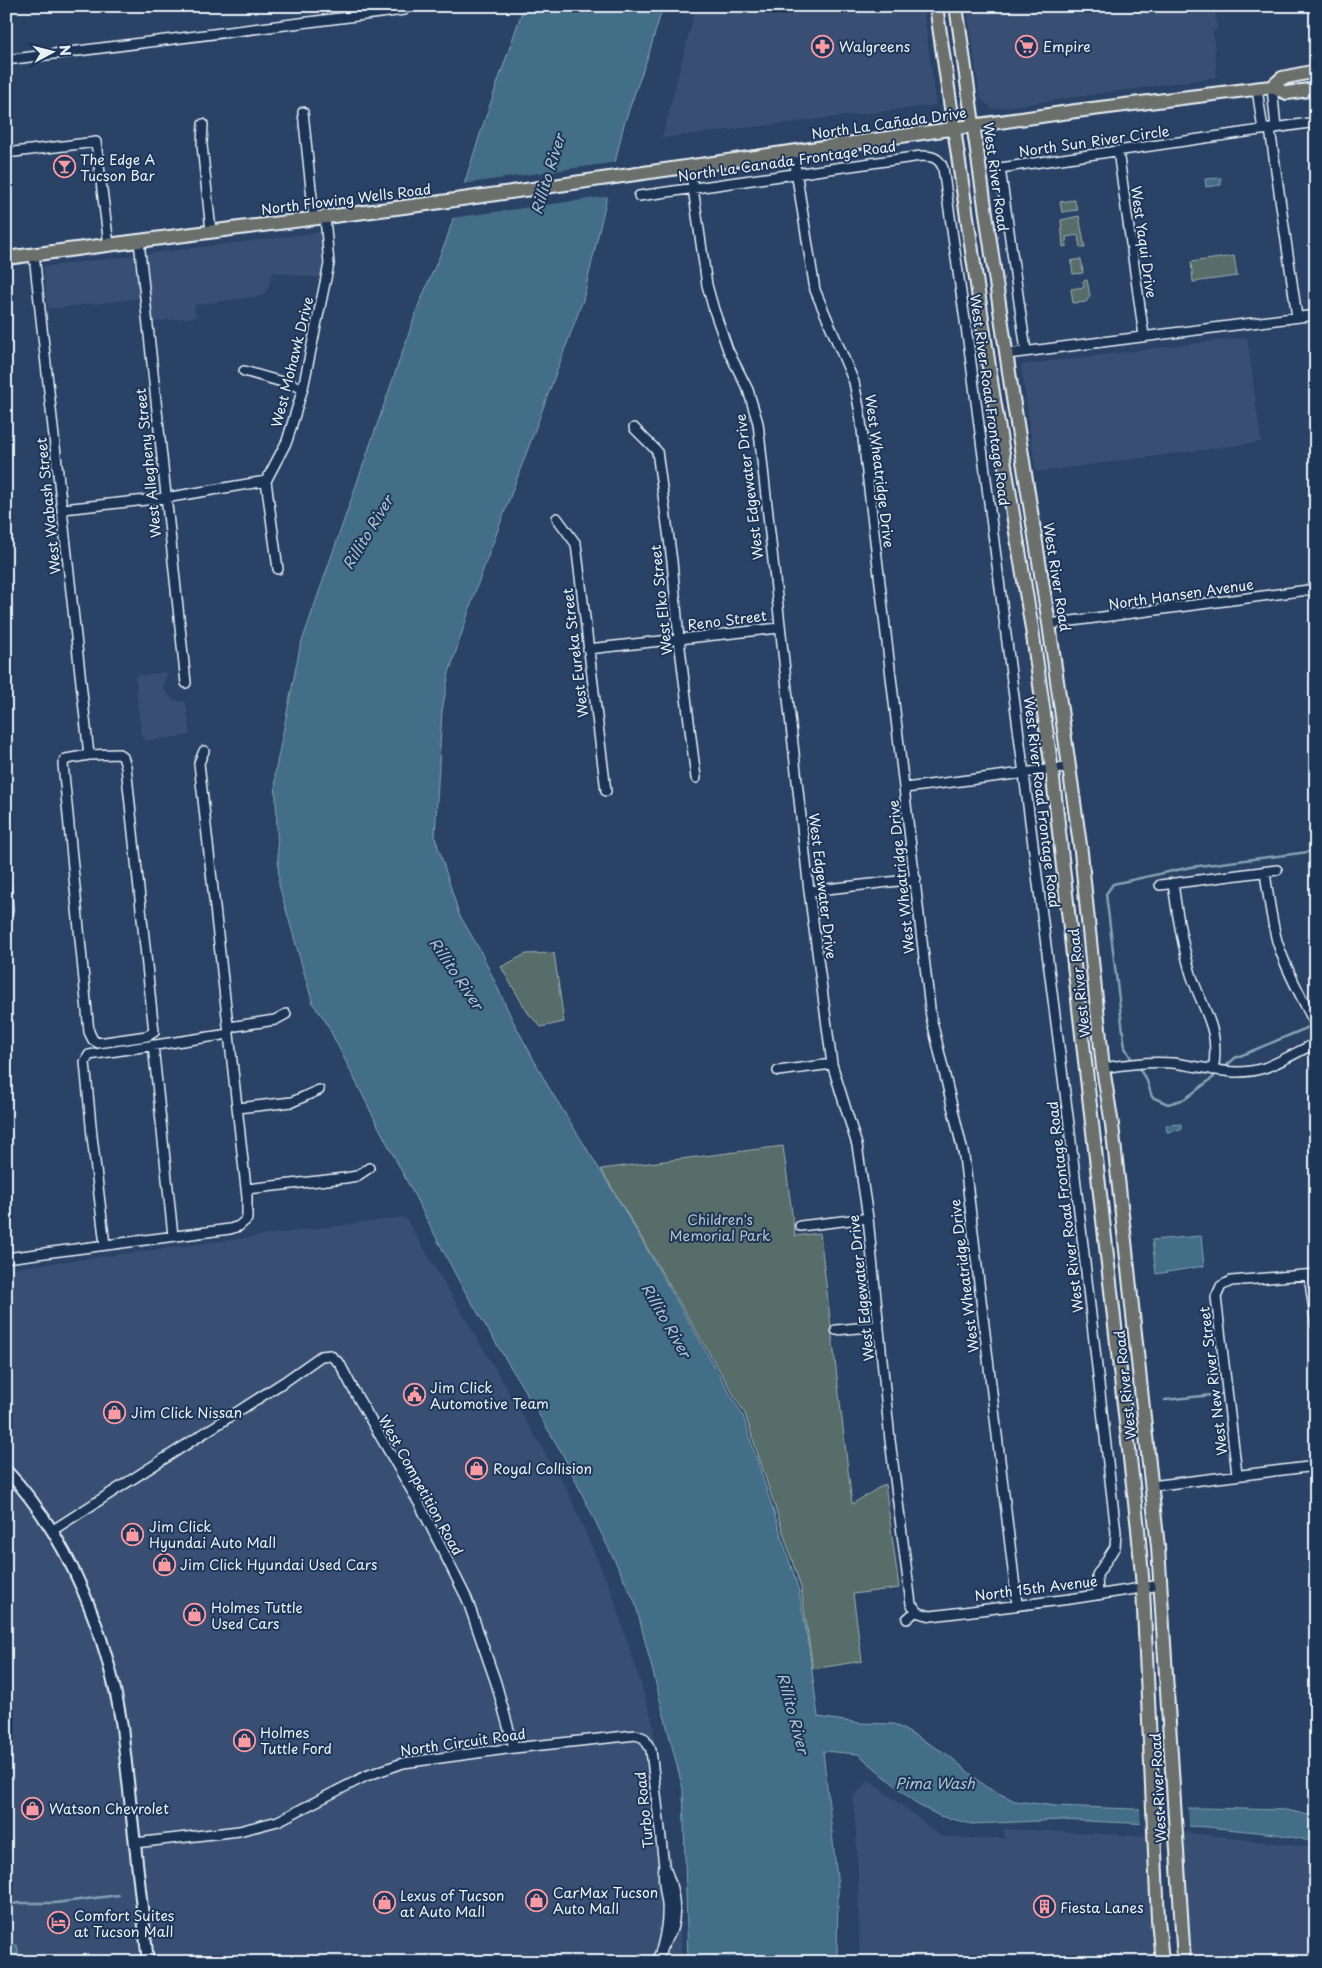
<svg xmlns="http://www.w3.org/2000/svg" width="1322" height="1968" viewBox="0 0 1322 1968" font-family="'Playpen Sans',sans-serif">
  <rect width="100%" height="100%" fill="#2a4265"/>
  <filter id="ink" filterUnits="userSpaceOnUse"><feTurbulence type="fractalNoise" baseFrequency=".02" numOctaves="2"/><feDisplacementMap in="SourceGraphic" scale="10" xChannelSelector="R" yChannelSelector="G"/><feConvolveMatrix kernelMatrix="1 2 1 2 8 2 1 2 1" color-interpolation-filters="sRGB"/></filter>
  <g filter="url(#ink)">
    <path fill="#384f73" d="M696 6H923L936 105 662 138Z
      M967 6H1215L1217 30 1213 31 1217 77 992 109 980 98Z
      M321 232 323 259 321 278 273 272 268 288 262 296 194 305 196 317 152 322 150 297 48 309 43 267Z
      M1247 337 1261 442 1036 472 1021 365Z
      M168 672 163 685 166 693 173 699 186 703 190 735 146 741 141 736 135 676Z
      M405 1217 566 1488 612 1593 652 1719 680 1927 682 1962H6V1269Z
      M869 1780 941 1836 981 1839 1004 1838V1829L1147 1836 1153 1962H860L857 1845 853 1797Z
      M1183 1832 1316 1848V1962H1191Z"/>
    <path fill="#576d69" stroke="#a0afb0" d="M1074 200 1078 210 1062 212 1060 202Z
      M1079 216 1085 248H1080L1078 235 1066 237 1067 246 1063 247 1061 220Z
      M1234 256 1237 276 1193 282 1191 262Z
      M1081 259 1083 273 1073 274 1071 261Z
      M1087 280 1090 296 1086 302 1073 303 1071 289 1084 287 1083 281Z
      M554 953 564 1022 541 1027 528 1013 501 967 526 954Z
      M783 1146 795 1236 820 1233 852 1504 885 1484 899 1588 853 1594 862 1661 813 1669 801 1588 745 1414 601 1169Z"/>
    <path fill="#426e87" stroke="#84a2b4" d="M524 6H663L649 53 624 124 583 300 476 589 449 673 442 711 435 837 459 914 481 952 513 1021 549 1088 618 1199 743 1416 799 1591 809 1648 818 1717 859 1723 894 1724 947 1754 986 1787 1015 1801 1056 1806 1132 1809 1201 1808 1287 1810 1316 1817V1842L1276 1834 1207 1827 1130 1823 1062 1820 972 1824 940 1816 918 1805 858 1754 823 1751 838 1887 837 1962H688L683 1789 635 1602 562 1453 460 1283 375 1120 325 1020 313 1004 279 885 275 773 300 647 419 304 446 241 483 125Z
      M1221 178V185L1206 187 1205 179Z
      M1181 1124V1130L1167 1132 1166 1125Z
      M1201 1236 1204 1266 1156 1274 1152 1240Z
      M17 1945 19 1958 11 1959 10 1946Z"/>
    <path fill="#2a4265" d="M618 162 610 196 451 218 462 184Z
      M1188 1806 1189 1829 1141 1826 1140 1807Z"/>
    <g fill="none" stroke-linecap="round" stroke-linejoin="round">
      <path stroke="#84a2b4" stroke-width="2.5" d="M1131 1058 1125 1048 1106 894 1113 884 1191 867 1316 851
        M1225 1067 1235 1058 1309 1027
        M1140 1070 1147 1081 1152 1097 1168 1104 1185 1099 1214 1077
        M1165 1400 1221 1394
        M6 1905 19 1903H55L119 1895"/>
      <defs>
        <path id="minor" d="M6 60 404 10 408 6
          M1272 87 1276 128
          M1257 89 1263 130
          M303 112 314 218
          M203 124 202 145 211 231
          M1270 129 1297 317
          M1118 151 1144 336
          M793 152 815 290 854 382 860 413 931 1017 964 1156 1017 1604
          M6 153 96 142 109 245
          M690 167 707 285 714 310 728 350 748 390 758 423 809 891 832 1064 857 1145 868 1218 890 1440 911 1604 919 1613 931 1616 1070 1599 1161 1585
          M639 196 921 156C931 156 939 157 943 168L970 355 1069 1124 1116 1532 1115 1547 1097 1575 1098 1595
          M139 241 186 683
          M34 255 89 755
          M1026 351 1000 168 1316 122
          M1007 354 1316 315
          M244 371 303 388
          M634 428 657 451 672 561 679 640 696 778
          M63 509 165 498 266 481
          M557 518 576 544 606 791
          M278 569 266 481 287 441 303 388 329 264 325 217
          M1049 624 1316 589
          M588 649 779 628
          M119 754 123 757 126 766 154 1032 147 1036 98 1043 93 1040 89 1032 63 764 66 759 89 755Z
          M905 788 1070 767
          M1265 872C1268 895 1271 918 1277 941 1286 970 1302 998 1316 1026
          M1173 883C1177 914 1182 944 1191 974 1203 1011 1221 1029 1213 1070
          M1160 885 1277 870
          M6 887 8 910 6 919
          M809 891 916 879
          M229 1027 275 1020 286 1014
          M153 1045 173 1236
          M1103 1068C1126 1064 1150 1061 1172 1063 1203 1066 1233 1078 1264 1068 1281 1062 1299 1051 1316 1043
          M778 1071 832 1064
          M238 1108 292 1102 319 1090
          M247 1189 345 1178 357 1176 369 1168
          M800 1226 868 1218
          M105 1245 92 1136 85 1062 89 1055 229 1034
          M6 1258 230 1229 239 1226 247 1219V1197L199 763 204 751
          M1309 1275 1316 1325
          M1221 1286 1216 1297 1237 1474
          M1221 1286 1231 1281 1316 1274
          M836 1330 879 1326
          M1151 1486 1316 1466
          M53 1530 287 1380 321 1356 330 1355 340 1364 354 1391 420 1505 467 1599 496 1683 514 1748
          M907 1619 916 1611
          M135 1843 239 1831 278 1821 366 1776 403 1763 514 1748 636 1735 644 1738 651 1750 664 1866C662 1879 665 1890 667 1903 668 1918 666 1932 662 1947 665 1942 670 1936 672 1929 678 1909 673 1885 664 1866
          M657 1962 662 1947"/>
        <path id="tertiary" d="M6 1470C69 1536 108 1637 122 1727L148 1962"/>
        <path id="primary" d="M936 6 992 387 1032 629 1052 770 1138 1529 1143 1588 1158 1919 1162 1962
          M956 6 1011 386 1049 624 1081 852 1103 1068 1112 1125 1125 1241 1158 1547 1184 1962
          M1272 87 1282 78 1316 71
          M6 258 427 204 1076 111 1262 88 1272 87 1287 93 1316 89"/>
      </defs>
      <use href="#minor" stroke="#e8f1f8" stroke-width="12"/>
      <use href="#tertiary" stroke="#e8f1f8" stroke-width="14"/>
      <use href="#primary" stroke="#e8f1f8" stroke-width="16"/>
      <use href="#minor" stroke="#1d3557" stroke-width="9"/>
      <use href="#tertiary" stroke="#1d3557" stroke-width="10"/>
      <use href="#primary" stroke="#6c706d" stroke-width="12"/>
    </g>
  </g>
  <defs>
    <symbol id="pharmacy-ring" viewBox="-11 -11 22 22"><circle r="9.5" fill="#1d3557" stroke="#ff9aa2" stroke-width="1.5"/><path d="M-2-6h4v4h4v4h-4v4h-4v-4h-4v-4h4Z" fill="#ff9aa2"/></symbol>
    <symbol id="supermarket-ring" viewBox="-11 -11 22 22"><circle r="9.5" fill="#1d3557" stroke="#ff9aa2" stroke-width="1.5"/><path d="M-6-5.5h2.5l.6 2H6L4.5 2H-2.5L-4.4-4H-6ZM-1.5 3.2a1.3 1.3 0 1 0 .1 0ZM3 3.2a1.3 1.3 0 1 0 .1 0Z" fill="#ff9aa2"/></symbol>
    <symbol id="bar-ring" viewBox="-11 -11 22 22"><circle r="9.5" fill="#1d3557" stroke="#ff9aa2" stroke-width="1.5"/><path d="M-6-5H6L.8 .8V4.5H3.5V6h-7V4.5H-.8V.8Z" fill="#ff9aa2"/></symbol>
    <symbol id="civic-ring" viewBox="-11 -11 22 22"><circle r="9.5" fill="#1d3557" stroke="#ff9aa2" stroke-width="1.5"/><path d="M-.6-6.5H3V-4.5H.6V-3L4-1V1h2V6H-6V1h2V-1L-.6-3ZM-1.2 2.5V6h2.4V2.5Z" fill="#ff9aa2"/></symbol>
    <symbol id="shop-ring" viewBox="-11 -11 22 22"><circle r="9.5" fill="#1d3557" stroke="#ff9aa2" stroke-width="1.5"/><path d="M-5-2.5h2.3a2.7 3.5 0 0 1 5.4 0H5L5.5 6h-11ZM-1.5-2.5h3a1.5 2.3 0 0 0-3 0Z" fill="#ff9aa2"/></symbol>
    <symbol id="building-ring" viewBox="-11 -11 22 22"><circle r="9.5" fill="#1d3557" stroke="#ff9aa2" stroke-width="1.5"/><path d="M-4-6H4V6H1V3H-1V6H-4ZM-2.5-4.3h1.7v1.8h-1.7ZM.8-4.3h1.7v1.8H.8ZM-2.5-1h1.7V.8h-1.7ZM.8-1h1.7V.8H.8Z" fill="#ff9aa2"/></symbol>
    <symbol id="hotel-ring" viewBox="-11 -11 22 22"><circle r="9.5" fill="#1d3557" stroke="#ff9aa2" stroke-width="1.5"/><path d="M-6-4.5h1.5V1H6V5H4.5V3h-9V5H-6ZM-4 0a1.8 1.8 0 1 1 3.6 0ZM.5 0V-2.5h3Q6-2.5 6 0Z" fill="#ff9aa2"/></symbol>
  </defs>
  <g fill-rule="evenodd">
    <use href="#pharmacy-ring" x="810" y="34" width="25" height="25"/>
    <use href="#supermarket-ring" x="1014" y="34" width="25" height="25"/>
    <use href="#bar-ring" x="52" y="154" width="25" height="25"/>
    <use href="#civic-ring" x="402" y="1382" width="25" height="25"/>
    <use href="#shop-ring" x="102" y="1400" width="25" height="25"/>
    <use href="#shop-ring" x="464" y="1456" width="25" height="25"/>
    <use href="#shop-ring" x="120" y="1522" width="25" height="25"/>
    <use href="#shop-ring" x="152" y="1552" width="25" height="25"/>
    <use href="#shop-ring" x="182" y="1602" width="25" height="25"/>
    <use href="#shop-ring" x="232" y="1728" width="25" height="25"/>
    <use href="#shop-ring" x="20" y="1796" width="25" height="25"/>
    <use href="#shop-ring" x="524" y="1888" width="25" height="25"/>
    <use href="#shop-ring" x="372" y="1890" width="25" height="25"/>
    <use href="#building-ring" x="1032" y="1894" width="25" height="25"/>
    <use href="#hotel-ring" x="46" y="1910" width="25" height="25"/>
  </g>
  <g text-anchor="middle" dominant-baseline="central" stroke-width="4" stroke-linejoin="round" paint-order="stroke">
    <g font-size="14" fill="#e8f1f8" stroke="#1d3557" text-anchor="start">
      <text x="839" y="46">Walgreens</text>
      <text x="1043" y="46">Empire</text>
      <text x="80" y="159">The Edge A<tspan x="80" dy="16">Tucson Bar</tspan></text>
      <text x="430" y="1387">Jim Click<tspan x="430" dy="16">Automotive Team</tspan></text>
      <text x="131" y="1412">Jim Click Nissan</text>
      <text x="493" y="1468">Royal Collision</text>
      <text x="149" y="1526">Jim Click<tspan x="149" dy="16">Hyundai Auto Mall</tspan></text>
      <text x="180" y="1564">Jim Click Hyundai Used Cars</text>
      <text x="211" y="1607">Holmes Tuttle<tspan x="211" dy="16">Used Cars</tspan></text>
      <text x="260" y="1732">Holmes<tspan x="260" dy="16">Tuttle Ford</tspan></text>
      <text x="49" y="1808">Watson Chevrolet</text>
      <text x="553" y="1892">CarMax Tucson<tspan x="553" dy="16">Auto Mall</tspan></text>
      <text x="400" y="1895">Lexus of Tucson<tspan x="400" dy="16">at Auto Mall</tspan></text>
      <text x="1060" y="1907">Fiesta Lanes</text>
      <text x="74" y="1915">Comfort Suites<tspan x="74" dy="16">at Tucson Mall</tspan></text>
    </g>
    <g font-size="14" fill="#e8f1f8" stroke="#1d3557">
      <text transform="translate(889 123) rotate(-8)">North La Cañada Drive</text>
      <text transform="translate(1094 141) rotate(-8)">North Sun River Circle</text>
      <text transform="translate(787 161) rotate(-8)">North La Canada Frontage Road</text>
      <text transform="translate(996 177) rotate(82)">West River Road</text>
      <text transform="translate(346 199) rotate(-7)">North Flowing Wells Road</text>
      <text transform="translate(1144 242) rotate(82)">West Yaqui Drive</text>
      <text transform="translate(292 362) rotate(-76)">West Mohawk Drive</text>
      <text transform="translate(990 400) rotate(82)">West River Road Frontage Road</text>
      <text transform="translate(148 463) rotate(-96)">West Allegheny Street</text>
      <text transform="translate(880 471) rotate(83)">West Wheatridge Drive</text>
      <text transform="translate(749 487) rotate(-97)">West Edgewater Drive</text>
      <text transform="translate(48 506) rotate(-96)">West Wabash Street</text>
      <text transform="translate(1057 577) rotate(81)">West River Road</text>
      <text transform="translate(1181 594) rotate(-8)">North Hansen Avenue</text>
      <text transform="translate(661 600) rotate(-96)">West Elko Street</text>
      <text transform="translate(727 620) rotate(-7)">Reno Street</text>
      <text transform="translate(575 653) rotate(-97)">West Eureka Street</text>
      <text transform="translate(1042 802) rotate(83)">West River Road Frontage Road</text>
      <text transform="translate(901 877) rotate(-96)">West Wheatridge Drive</text>
      <text transform="translate(823 886) rotate(83)">West Edgewater Drive</text>
      <text transform="translate(1079 983) rotate(-96)">West River Road</text>
      <text transform="translate(1065 1207) rotate(-97)">West River Road Frontage Road</text>
      <text transform="translate(964 1276) rotate(-97)">West Wheatridge Drive</text>
      <text transform="translate(861 1288) rotate(-96)">West Edgewater Drive</text>
      <text transform="translate(1213 1381) rotate(-97)">West New River Street</text>
      <text transform="translate(1125 1385) rotate(-96)">West River Road</text>
      <text transform="translate(421 1485) rotate(61)">West Competition Road</text>
      <text transform="translate(1036 1588) rotate(-7)">North 15th Avenue</text>
      <text transform="translate(463 1742) rotate(-8)">North Circuit Road</text>
      <text transform="translate(1158 1788) rotate(-93)">West River Road</text>
      <text transform="translate(644 1810) rotate(-96)">Turbo Road</text>
    </g>
    <g font-size="14" fill="#b5c3c6" stroke="#1d3557">
      <text x="720" y="1219">Children's<tspan x="720" dy="16">Memorial Park</tspan></text>
    </g>
    <g font-size="15" font-style="italic" fill="#aec3d0" stroke="#1d3557">
      <text transform="translate(547 174) rotate(-73)">Rillito River</text>
      <text transform="translate(367 532) rotate(-59)">Rillito River</text>
      <text transform="translate(457 973) rotate(56)">Rillito River</text>
      <text transform="translate(667 1320) rotate(60)">Rillito River</text>
      <text transform="translate(794 1713) rotate(75)">Rillito River</text>
      <text x="935" y="1782">Pima Wash</text>
    </g>
  </g>
  <rect width="1322" height="1968" fill="none" stroke="#1d3557" stroke-width="25"/>
  <rect x="12" y="12" width="1297" height="1943" fill="none" stroke="#e8f1f8" stroke-width="2" filter="url(#ink)"/>
  <g transform="translate(52 52) rotate(83)" stroke="#1d3557" stroke-width="4" paint-order="stroke">
  <path d="M0-4L9 19L0 12L-9 19Z" fill="#e8f1f8"/>
  <text y="-8" font-size="14" font-weight="bold" text-anchor="middle" fill="#e8f1f8">N</text>
  </g>
</svg>
